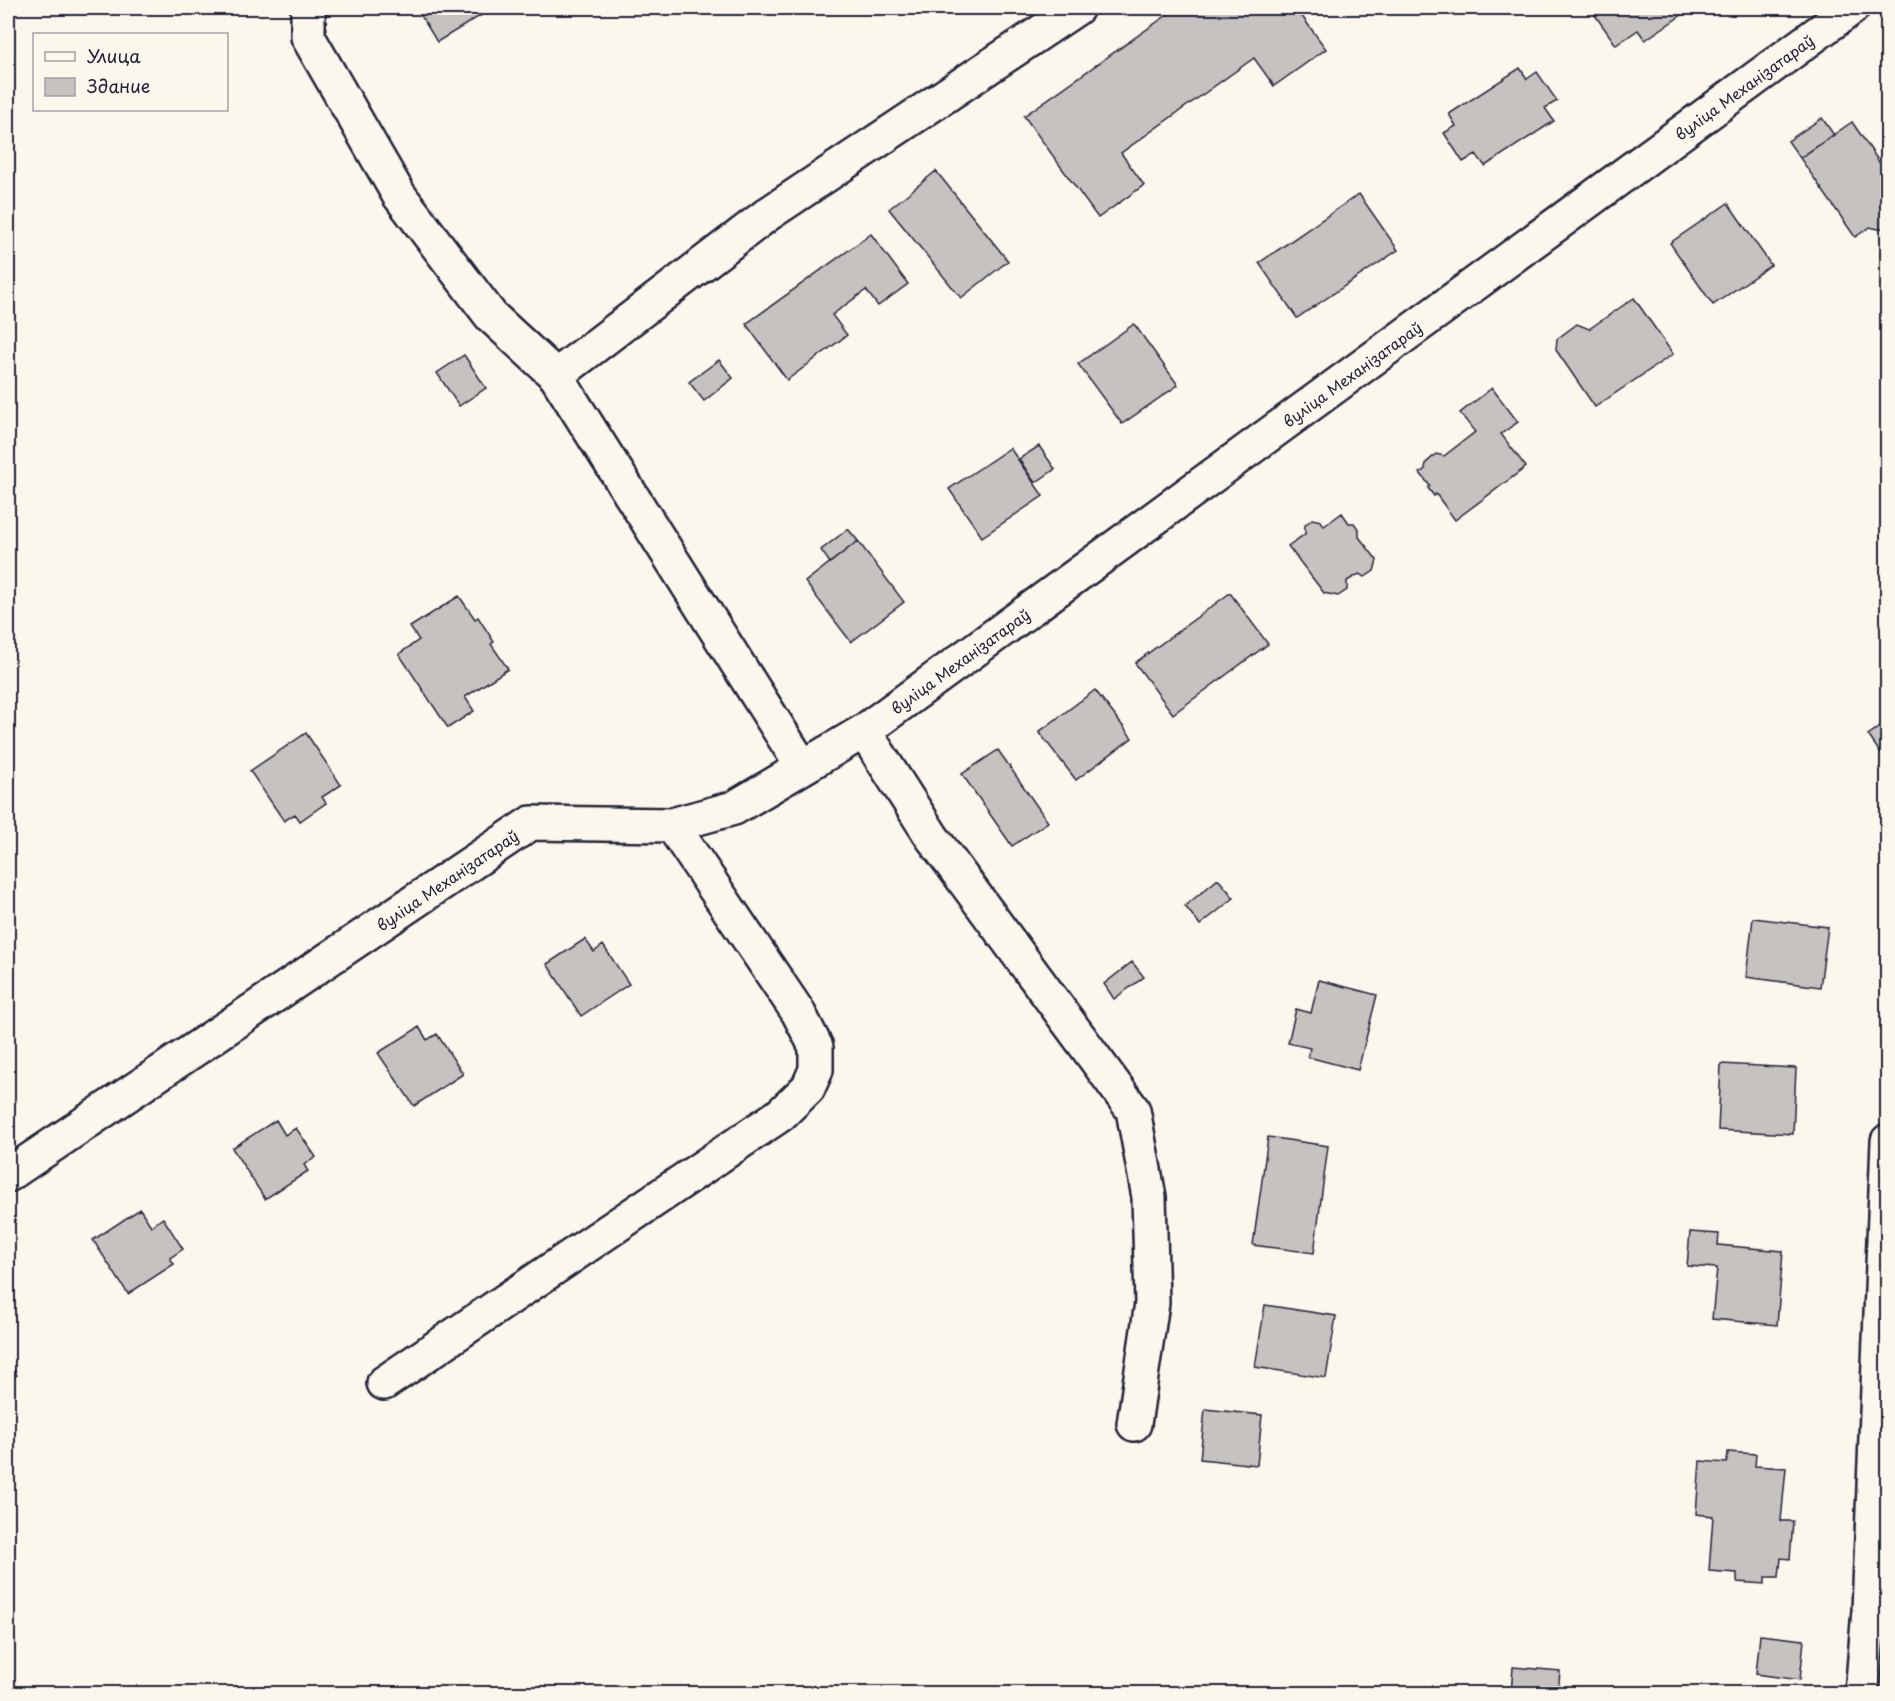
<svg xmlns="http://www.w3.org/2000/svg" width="1895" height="1701" viewBox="0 0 1895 1701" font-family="'Playpen Sans',sans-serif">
  <rect width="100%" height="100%" fill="#fbf7ec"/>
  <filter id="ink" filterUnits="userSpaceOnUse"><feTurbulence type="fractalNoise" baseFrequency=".0167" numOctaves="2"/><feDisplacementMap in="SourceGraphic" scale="12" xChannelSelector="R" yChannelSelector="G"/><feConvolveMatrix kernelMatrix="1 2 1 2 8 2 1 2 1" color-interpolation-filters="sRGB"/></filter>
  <g filter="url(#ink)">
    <path fill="#c6c2c0" stroke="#22223b" stroke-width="1.5" d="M430 8H493L437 42 420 14Z
      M1177 8H1296L1326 49 1274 86 1254 58 1121 153 1144 185 1098 218 1024 116Z
      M1590 8H1692L1645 40 1638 30 1616 45Z
      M1520 68 1527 79 1537 72 1557 101 1545 108 1554 121 1485 166 1476 154 1463 162 1444 133 1456 126 1449 114Z
      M1822 118 1834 135 1800 158 1788 141Z
      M1852 122 1888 175V227L1878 229 1870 227 1855 237 1800 158Z
      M936 171 1008 261 961 298 889 209Z
      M1359 194 1398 250 1297 318 1259 263Z
      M1728 203 1771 265 1713 305 1670 243Z
      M871 234 908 284 878 306 866 290 832 315 847 335 787 380 746 324Z
      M1634 298 1673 354 1595 407 1556 350 1557 339 1577 324 1589 329Z
      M1134 324 1178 385 1122 424 1078 364Z
      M464 355 486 388 459 406 437 373Z
      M719 360 733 378 704 401 689 382Z
      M1492 388 1518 422 1501 434 1526 467 1455 520 1436 494 1434 496 1428 488 1430 486 1420 473 1425 469 1426 463 1436 454 1444 456 1475 432 1460 413Z
      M1039 446 1055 469 1035 483 1019 459Z
      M1010 448 1043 496 982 537 949 489Z
      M1342 513 1349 523H1354L1359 530V537L1377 560 1374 571 1365 577 1359 574 1347 581V590L1338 596 1324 593 1288 546 1305 534V525L1312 519 1321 521 1324 526Z
      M848 529 858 541 830 563 821 550Z
      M858 541 904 602 851 642 805 582Z
      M1230 593 1268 644 1173 714 1135 663Z
      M459 596 475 619 478 617 494 642 491 644 508 669 465 697 474 711 448 728 399 654 419 640 410 627Z
      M1095 690 1132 738 1076 780 1039 732Z
      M1888 721V764L1868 735Z
      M306 733 341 785 322 797 326 803 300 821 295 814 284 821 250 771Z
      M998 750 1048 822 1012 846 962 774Z
      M1218 879 1234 898 1200 925 1185 906Z
      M1753 918 1828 927 1820 987 1746 977Z
      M585 939 594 952 603 945 629 984 581 1016 547 964Z
      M1132 962 1144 977 1114 999 1104 984Z
      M1319 980 1377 995 1358 1070 1308 1057 1310 1048 1288 1043 1296 1009 1311 1013Z
      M419 1027 427 1040 437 1034 463 1074 414 1106 378 1053Z
      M1721 1064 1796 1068 1793 1134 1718 1130Z
      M276 1120 285 1135 296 1128 316 1157 304 1165 308 1171 265 1199 232 1148Z
      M1268 1137 1328 1146 1314 1253 1253 1245Z
      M140 1209 151 1226 163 1218 183 1249 170 1258 174 1264 128 1294 93 1240Z
      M1690 1232 1719 1234 1718 1245 1783 1251 1777 1325 1712 1319 1717 1268 1687 1266Z
      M1265 1305 1336 1316 1326 1378 1255 1367Z
      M8 1360 17 1375 8 1382Z
      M1205 1409 1262 1415 1257 1465 1200 1459Z
      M1728 1452 1756 1454 1755 1466 1786 1468 1781 1521H1793L1790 1559 1781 1558 1779 1577H1765V1584L1737 1582V1573L1709 1571 1713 1516 1696 1514 1700 1461 1727 1463Z
      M1760 1635 1804 1640 1800 1680 1756 1674Z
      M1513 1667 1560 1671 1558 1694H1511Z"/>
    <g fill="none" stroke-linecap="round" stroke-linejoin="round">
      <defs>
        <path id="minor" d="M308 8V37L399 195 491 316 556 376 802 766
          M556 376 768 214 1077 8
          M864 731 932 837 1133 1110 1149 1197 1152 1303 1134 1424
          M8 1175 531 823 672 825 734 808 864 731 1852 8
          M384 1383 780 1115 808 1088 816 1070V1047L798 1012 672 825
          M1862 1694 1869 1610 1888 1141"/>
      </defs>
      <use href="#minor" stroke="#22223b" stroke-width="38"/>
      <use href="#minor" stroke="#fbf7ec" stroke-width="33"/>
    </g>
  </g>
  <g text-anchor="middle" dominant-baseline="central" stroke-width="4.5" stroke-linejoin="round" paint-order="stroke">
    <g font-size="15" fill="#22223b" stroke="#fbf7ec">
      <text transform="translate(1744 87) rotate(-36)">вуліца Механізатараў</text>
      <text transform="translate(1352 374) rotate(-36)">вуліца Механізатараў</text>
      <text transform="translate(960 661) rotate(-36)">вуліца Механізатараў</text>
      <text transform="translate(447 880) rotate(-34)">вуліца Механізатараў</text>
    </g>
  </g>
  <rect width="1895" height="1701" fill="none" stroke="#fbf7ec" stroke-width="30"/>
  <rect x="15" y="15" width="1865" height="1671" fill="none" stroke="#22223b" stroke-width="2" filter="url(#ink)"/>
  <rect x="33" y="33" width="195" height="78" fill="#fbf7ec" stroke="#a4a2a5" stroke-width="1.5"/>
  <rect x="45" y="52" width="30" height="9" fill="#fbf7ec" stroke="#a4a2a5" stroke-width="1.5"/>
  <text x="87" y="63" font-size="18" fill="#22223b">Улица</text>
  <rect x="45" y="78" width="30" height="18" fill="#c6c2c0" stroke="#a4a2a5" stroke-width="1.5"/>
  <text x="87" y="93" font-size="18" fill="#22223b">Здание</text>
</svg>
